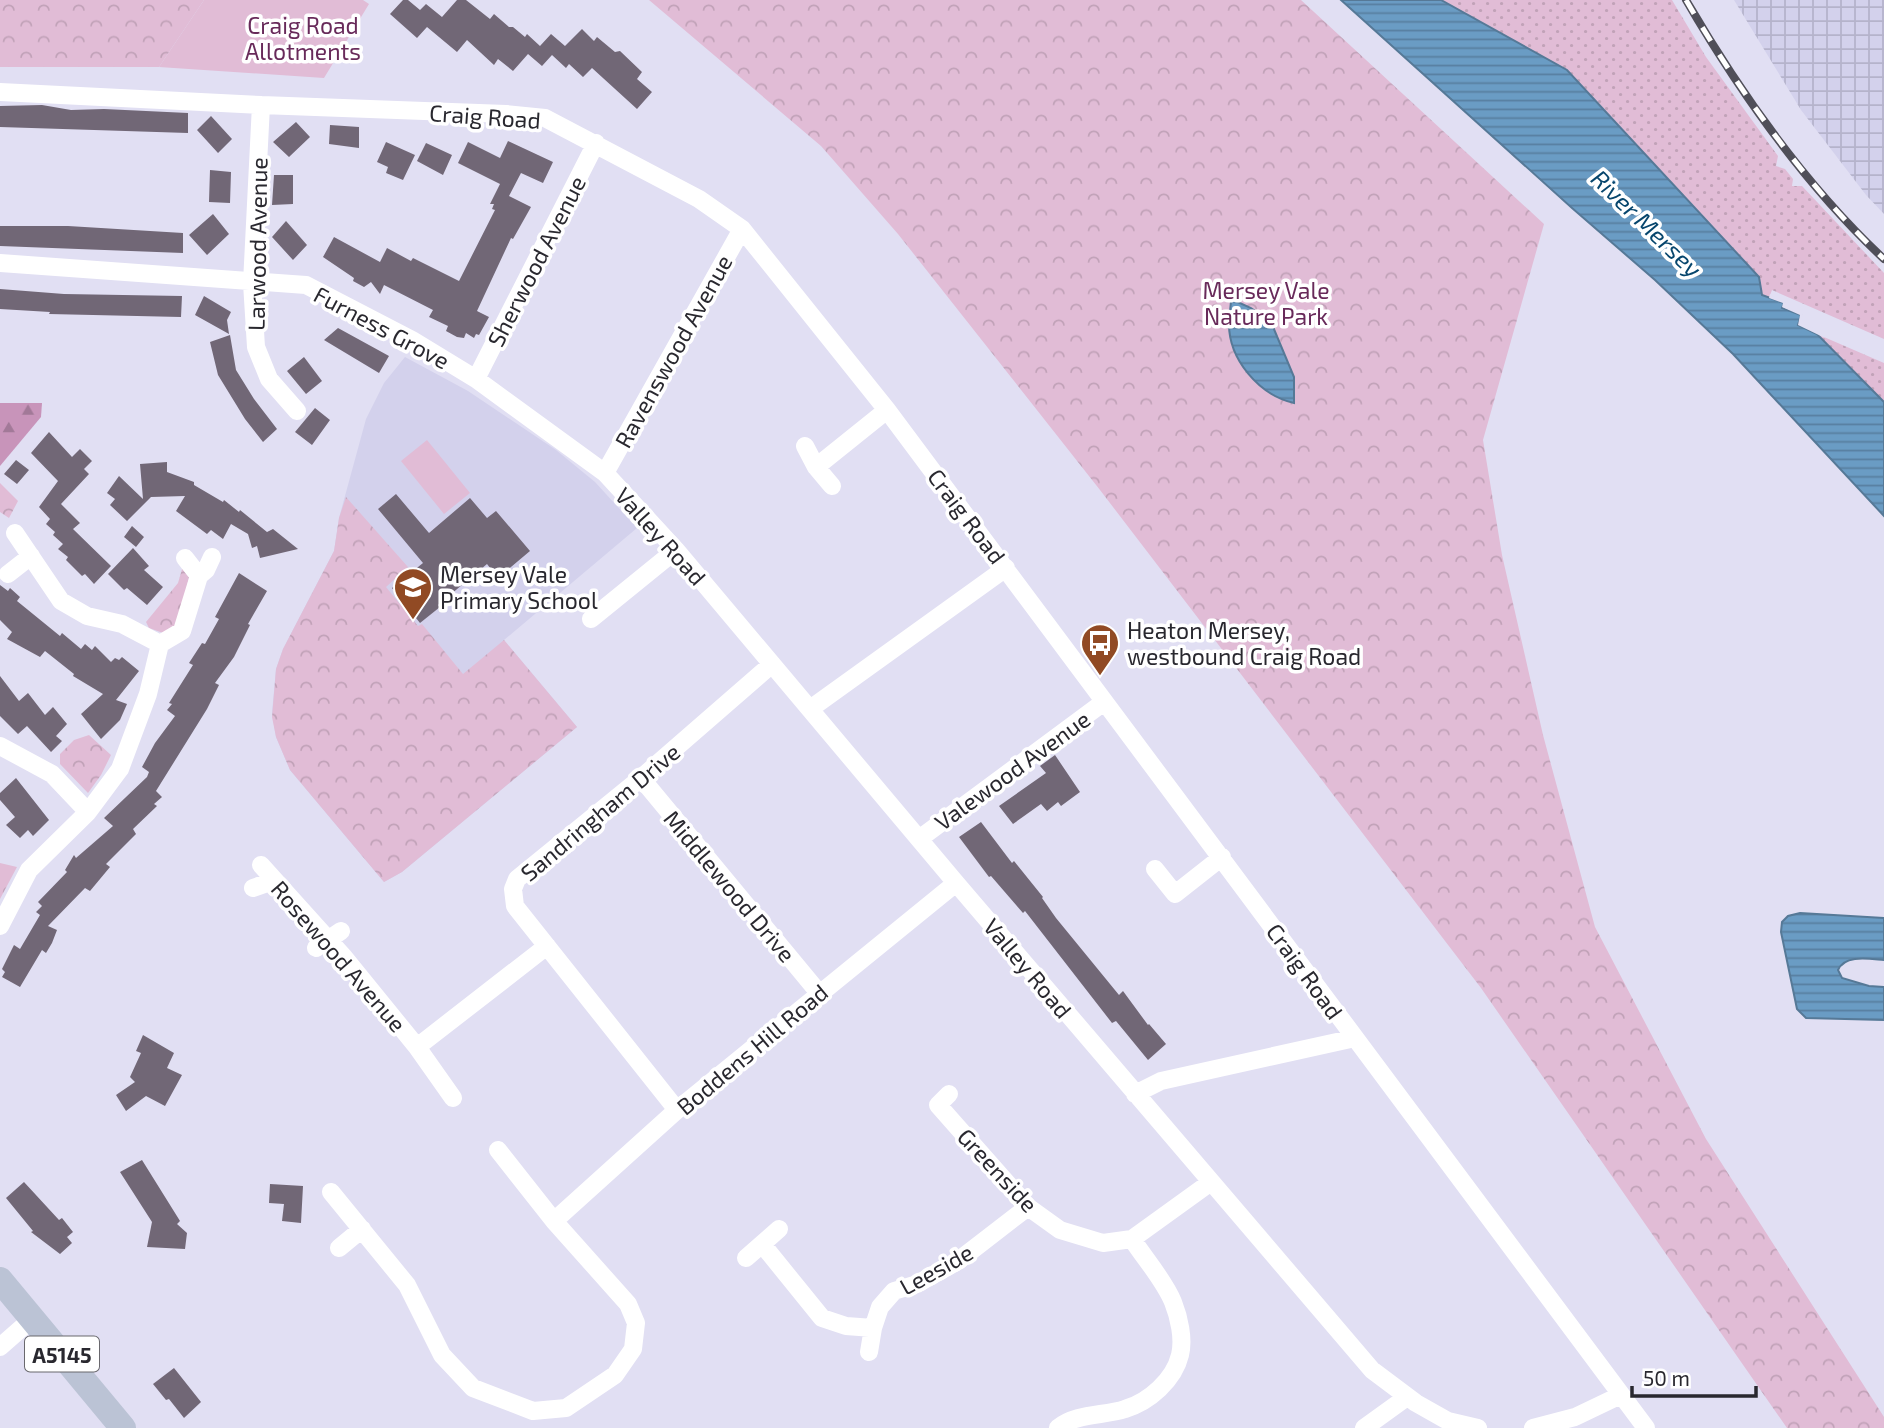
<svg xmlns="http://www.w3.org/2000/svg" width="1884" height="1428" viewBox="0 0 1884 1428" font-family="'Exo 2',sans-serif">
  <defs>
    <pattern id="industrial-grid" width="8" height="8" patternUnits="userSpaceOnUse" patternTransform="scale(1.75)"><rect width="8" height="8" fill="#d3d1ec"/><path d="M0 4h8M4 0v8" fill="none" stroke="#b5b3cb"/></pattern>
    <pattern id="grass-dots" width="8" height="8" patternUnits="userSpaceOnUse" patternTransform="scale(1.75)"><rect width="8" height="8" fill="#e1bcd6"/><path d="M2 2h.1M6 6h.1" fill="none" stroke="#c1a2b8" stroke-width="1.8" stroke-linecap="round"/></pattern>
    <pattern id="forest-firs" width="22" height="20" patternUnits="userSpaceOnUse" patternTransform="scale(1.75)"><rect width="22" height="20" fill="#c894ba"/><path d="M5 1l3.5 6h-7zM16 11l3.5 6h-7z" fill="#a27998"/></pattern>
    <pattern id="park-crowns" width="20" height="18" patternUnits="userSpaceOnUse" patternTransform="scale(1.75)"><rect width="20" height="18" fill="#e1bcd6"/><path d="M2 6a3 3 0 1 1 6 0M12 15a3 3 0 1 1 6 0" fill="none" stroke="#c1a2b8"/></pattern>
    <pattern id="water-rules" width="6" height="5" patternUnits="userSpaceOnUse" patternTransform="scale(1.75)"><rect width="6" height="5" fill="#6a9cc4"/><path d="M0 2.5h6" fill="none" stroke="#577fa0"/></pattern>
  </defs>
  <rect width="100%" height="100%" fill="#e1dff3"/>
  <path fill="#d3d1ec" d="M405 357 468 391 556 450 595 482 637 528 504 640 577 727 402 872 384 882 290 770 276 737 272 713 276 669 283 649 334 551 339 518 366 419 384 383Z"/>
  <path fill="url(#industrial-grid)" d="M1734 0H1884V214L1866 195 1801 110Z"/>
  <path fill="url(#grass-dots)" d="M1441 0H1672L1706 57 1778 156 1776 166 1785 169 1793 179 1792 186H1802L1884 273V339L1772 290 1769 298 1762 295 1759 277 1567 70Z
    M1817 334 1884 363V402Z"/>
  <path fill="url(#forest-firs)" d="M0 403H42L41 417 0 466Z"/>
  <path fill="url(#park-crowns)" d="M0 0H204L159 67H0Z
    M649 0H1301L1544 224 1483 440 1502 555 1543 735 1595 927 1706 1139 1884 1417V1428H1787L1481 988 1100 490 898 234 821 146Z
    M0 483 18 501 9 518 0 512Z
    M346 497 408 567 386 587 418 626 422 624 463 674 504 640 577 727 402 872 384 882 290 770 276 737 272 717 276 669 283 649 334 551 339 518Z
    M183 566 190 573 178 625 163 633 149 628 146 622 178 583Z
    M89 735 111 755 101 775 88 793 60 764V754L74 740Z
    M0 863 17 867 0 899Z"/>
  <path fill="#e1bcd6" d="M204 0H363L369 4 324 78 159 67Z
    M427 440 470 493 444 514 401 461Z"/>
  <path fill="url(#water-rules)" stroke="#567997" stroke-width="2" d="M1341 0H1441L1567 70 1759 277 1762 295 1784 303 1782 308 1801 315 1798 325 1817 334 1884 402V516L1733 354 1655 280 1572 208Z
    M1231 299 1251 308 1271 322 1294 377V403C1259 395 1228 359 1229 322 1229 314 1231 307 1231 299Z
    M1800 913 1884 918V960C1870 959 1845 954 1838 970L1842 978 1869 986 1884 987V1020L1806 1018 1797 1009 1781 932 1782 922 1788 916Z"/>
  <path fill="#e1dff3" d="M1770 294 1785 300 1787 306 1803 312 1802 323 1819 331 1825 338 1798 325 1800 315 1782 307 1783 303 1769 298Z"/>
  <path fill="#716776" d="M403 0H408L420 10 426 4 442 17 457 0H466L490 19 494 14 509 27H513L525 37 527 34 540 46 551 34 565 46 582 29 594 41 597 37 615 52 620 51 642 72 637 79 652 92 637 109 592 68 583 77 569 64 566 68 552 55 542 66 528 54 513 71 498 59 494 65 467 40 457 52 427 27 417 38 390 14Z
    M42 105 71 110 104 109 188 113V133L0 127V106Z
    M211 116 232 139 218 153 197 130Z
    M296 122 310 137 289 157 273 142Z
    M330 125 359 127V148L329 144Z
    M508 141 553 162 543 183 521 173 509 196 531 207 513 239 511 238 477 311 489 317 479 335 476 334 474 338 466 333 464 338 457 337 446 331 448 326 429 317 433 310 384 285 380 294 371 282 364 287 353 281 354 278 323 257 334 237 380 262 387 248 411 261 413 258 459 281 495 210 492 209 494 204H490L500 184 458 163 468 142 500 158Z
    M386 142 415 155 403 180 386 173 388 167 377 162Z
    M426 143 452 155 443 175 417 161Z
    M210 170 231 172 230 203 209 202Z
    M274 175H293V204L272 205Z
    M213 214 229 234 207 255 189 235Z
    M286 221 307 245 293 260 272 237Z
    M0 226H68L183 233V253L0 246Z
    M0 289 64 294 182 296 181 317 49 314 50 312 0 309Z
    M204 296 231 312 227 320 229 334 195 315Z
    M338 328 389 356 379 373 324 340Z
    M230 335 236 370 254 399 277 429 263 442 245 419 218 375 210 342Z
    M304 357 322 381 306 394 287 371Z
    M315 408 330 420 312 445 295 432Z
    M49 432 72 457 80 449 92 461 84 469 89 474 61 504 80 523 73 529 111 566 94 584 85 574 82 576 66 560 68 557 58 549 63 544 53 535 55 532 46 524 50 519 39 507 58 481 31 453Z
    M16 460 29 470 17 484 4 474Z
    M167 462V472L194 482V485L223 502 224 500 239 512 240 510 267 532 273 529 298 549 260 558 257 546 252 548 248 534 231 524 223 539 211 530 207 534 176 511 185 496 151 497 127 521 110 505 115 499 107 493 119 476 143 499 140 464Z
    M396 494 429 533 470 498 487 518 496 511 530 551 498 578 487 564 438 605 440 607 420 623 392 588 423 563 378 509Z
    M132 526 144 537 136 547 124 537Z
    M133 548 149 566 144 570 163 587 147 605 127 588 124 590 108 574Z
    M239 573 267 591 248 624 250 625 234 657 215 683 219 685 207 709 156 791 162 797 154 804 157 806 133 829 136 834 106 864 110 867 90 891 85 888 48 926 57 930 52 943 46 953 42 950 20 987 2 977 5 972 2 969 14 945 20 949 40 915 36 912 42 906 38 902 67 872 65 870 74 855 76 858 113 826 104 818 147 777 149 772 142 767 155 743 175 716 167 710 172 704 169 703 193 665 189 663 202 643 205 644 219 619 215 617Z
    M0 585 8 591 10 588 20 597 17 601 60 636 62 633 81 649 85 644 92 650 95 646 111 662 115 658 119 660 122 657 139 671 116 700 127 704 120 720 101 739 81 714 103 694 73 676 74 674 45 651 40 657 7 639 12 632 0 620Z
    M0 676 19 701 28 693 45 715 53 707 67 724 56 736 62 741 51 752 27 726 18 734 0 716Z
    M1055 755 1080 792 1061 806 1058 802 1047 811 1041 804 1013 824 999 806 1046 773 1040 766Z
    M16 778 49 820 33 836 28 830 20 838 6 825 15 817 0 800V793Z
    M981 822 1012 863 1014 861 1043 897 1042 898 1056 918 1119 995 1123 991 1148 1025 1149 1024 1166 1044 1148 1060 1116 1021 1112 1023 1025 911 1023 913 991 876 989 877 959 837Z
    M143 1035 174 1053 167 1068 182 1075 165 1106 146 1096 126 1111 116 1095 135 1082 130 1077 141 1053 136 1051Z
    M142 1160 180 1221 177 1224 187 1233 185 1249 147 1247 152 1222 120 1172Z
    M24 1182 59 1220 62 1218 73 1232 67 1237 72 1243 60 1254 31 1232 33 1231 6 1198Z
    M270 1184 303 1186 301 1223 282 1221 284 1204 269 1203Z
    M174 1368 201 1402 184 1418 169 1399 166 1400 153 1384Z"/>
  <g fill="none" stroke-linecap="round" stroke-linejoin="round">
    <path stroke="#fff" stroke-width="18" d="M0 92 261 105 506 114 545 118 699 199 742 229 887 410 1646 1428
      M261 105 252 283 256 347 269 379 297 411
      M0 263 306 285 412 340 476 379 605 473 676 550 956 883 1372 1370 1416 1403 1448 1421 1478 1428
      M476 379 596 143
      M805 446 816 467 832 486
      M816 467 887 410
      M605 473 742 229
      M15 533 61 601 87 616 122 624 160 644
      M185 558 199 576
      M8 574 31 556
      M591 619 676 550
      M810 709 1006 568
      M0 746 52 774 88 812
      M641 778 819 993
      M919 839 1104 702
      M261 865 343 956 417 1047 453 1098
      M1155 869 1175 894 1222 857
      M253 888 273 881
      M0 926 29 870 88 812 120 769 148 694 160 644 182 631 199 576 206 570 212 557
      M316 948 341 931
      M417 1047 547 946
      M949 1094 938 1105 1028 1207 1060 1230 1103 1243 1132 1239 1211 1182
      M1135 1094 1161 1081 1355 1038
      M677 1110 515 906 513 889 517 879 641 778 772 664
      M331 1192 407 1285 442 1355 473 1388 533 1411 566 1408 615 1375 633 1349 636 1323 628 1304 554 1221 498 1150
      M554 1221 677 1110 956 883
      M762 1244 822 1318 846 1326 873 1328 880 1307 894 1291 917 1284 958 1261 1028 1207
      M339 1248 362 1229
      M746 1258 779 1229
      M0 1347 33 1318
      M869 1352 873 1328
      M1058 1428C1076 1413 1104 1416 1125 1409 1149 1402 1174 1380 1180 1355 1184 1339 1179 1317 1173 1302 1164 1280 1145 1259 1132 1239
      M1364 1428 1407 1397
      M1533 1428 1575 1417 1621 1395"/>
    <path stroke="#bbc3d5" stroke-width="26" d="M0 1280 123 1428"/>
    <defs>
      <path id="rail" d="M1686 0C1739 91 1807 187 1884 259"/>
    </defs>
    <use href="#rail" stroke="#504f59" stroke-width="8"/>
    <use href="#rail" stroke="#fff" stroke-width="5" stroke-dasharray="16" stroke-linecap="butt"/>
  </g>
  <defs>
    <symbol id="school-pin" viewBox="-11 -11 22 30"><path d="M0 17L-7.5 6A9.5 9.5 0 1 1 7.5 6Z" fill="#914a24" stroke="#fff"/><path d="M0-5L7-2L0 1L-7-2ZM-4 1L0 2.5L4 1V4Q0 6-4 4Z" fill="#fff"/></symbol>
    <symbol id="bus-pin" viewBox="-11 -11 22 30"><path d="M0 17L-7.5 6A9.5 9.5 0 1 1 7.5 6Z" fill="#914a24" stroke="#fff"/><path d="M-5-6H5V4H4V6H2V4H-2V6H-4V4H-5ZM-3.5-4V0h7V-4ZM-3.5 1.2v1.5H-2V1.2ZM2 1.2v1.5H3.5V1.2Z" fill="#fff"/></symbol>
  </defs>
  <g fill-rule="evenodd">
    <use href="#school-pin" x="391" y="565" width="44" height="60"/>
    <use href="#bus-pin" x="1078" y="621" width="44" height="60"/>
  </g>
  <g text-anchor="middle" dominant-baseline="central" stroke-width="7" stroke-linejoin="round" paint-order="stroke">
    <rect fill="#fff" stroke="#69686d" stroke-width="2" x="25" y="1336.5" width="74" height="35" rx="5"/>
    <g font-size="21" font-weight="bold" fill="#29282f">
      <text x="62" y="1354">A5145</text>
    </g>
    <g font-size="23" fill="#682a5a" stroke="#fff">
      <text x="303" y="25">Craig Road<tspan x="303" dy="26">Allotments</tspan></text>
      <text x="1266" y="290">Mersey Vale<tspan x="1266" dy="26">Nature Park</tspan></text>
    </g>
    <g font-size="23" fill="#29282f" stroke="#fff">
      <text transform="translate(485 116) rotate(4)">Craig Road</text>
      <text transform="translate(257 244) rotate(-89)">Larwood Avenue</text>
      <text transform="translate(536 261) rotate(-63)">Sherwood Avenue</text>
      <text transform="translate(382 327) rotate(28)">Furness Grove</text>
      <text transform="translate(673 351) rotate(-61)">Ravenswood Avenue</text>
      <text transform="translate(967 516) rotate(53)">Craig Road</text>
      <text transform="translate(661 536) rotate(48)">Valley Road</text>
      <text transform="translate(1012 770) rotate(-36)">Valewood Avenue</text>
      <text transform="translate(600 812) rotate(-40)">Sandringham Drive</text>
      <text transform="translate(730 886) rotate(50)">Middlewood Drive</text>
      <text transform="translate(339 956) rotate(49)">Rosewood Avenue</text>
      <text transform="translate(1028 968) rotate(50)">Valley Road</text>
      <text transform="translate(1305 971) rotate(54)">Craig Road</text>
      <text transform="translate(752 1049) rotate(-40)">Boddens Hill Road</text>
      <text transform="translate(998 1170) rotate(47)">Greenside</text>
      <text transform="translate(936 1269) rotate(-29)">Leeside</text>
    </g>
    <g font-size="23" fill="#29282f" stroke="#fff" text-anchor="start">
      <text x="440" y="574">Mersey Vale<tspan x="440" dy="26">Primary School</tspan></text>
      <text x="1127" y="630">Heaton Mersey,<tspan x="1127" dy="26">westbound Craig Road</tspan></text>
    </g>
    <g font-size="24" font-style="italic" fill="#07466d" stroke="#fff">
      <text transform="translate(1647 223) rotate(44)">River Mersey</text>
    </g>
  </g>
  <path d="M1632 1386v10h124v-10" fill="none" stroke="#29282f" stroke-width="3.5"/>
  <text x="1643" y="1386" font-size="21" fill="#29282f" stroke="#ffffff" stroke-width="5" paint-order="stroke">50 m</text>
</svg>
